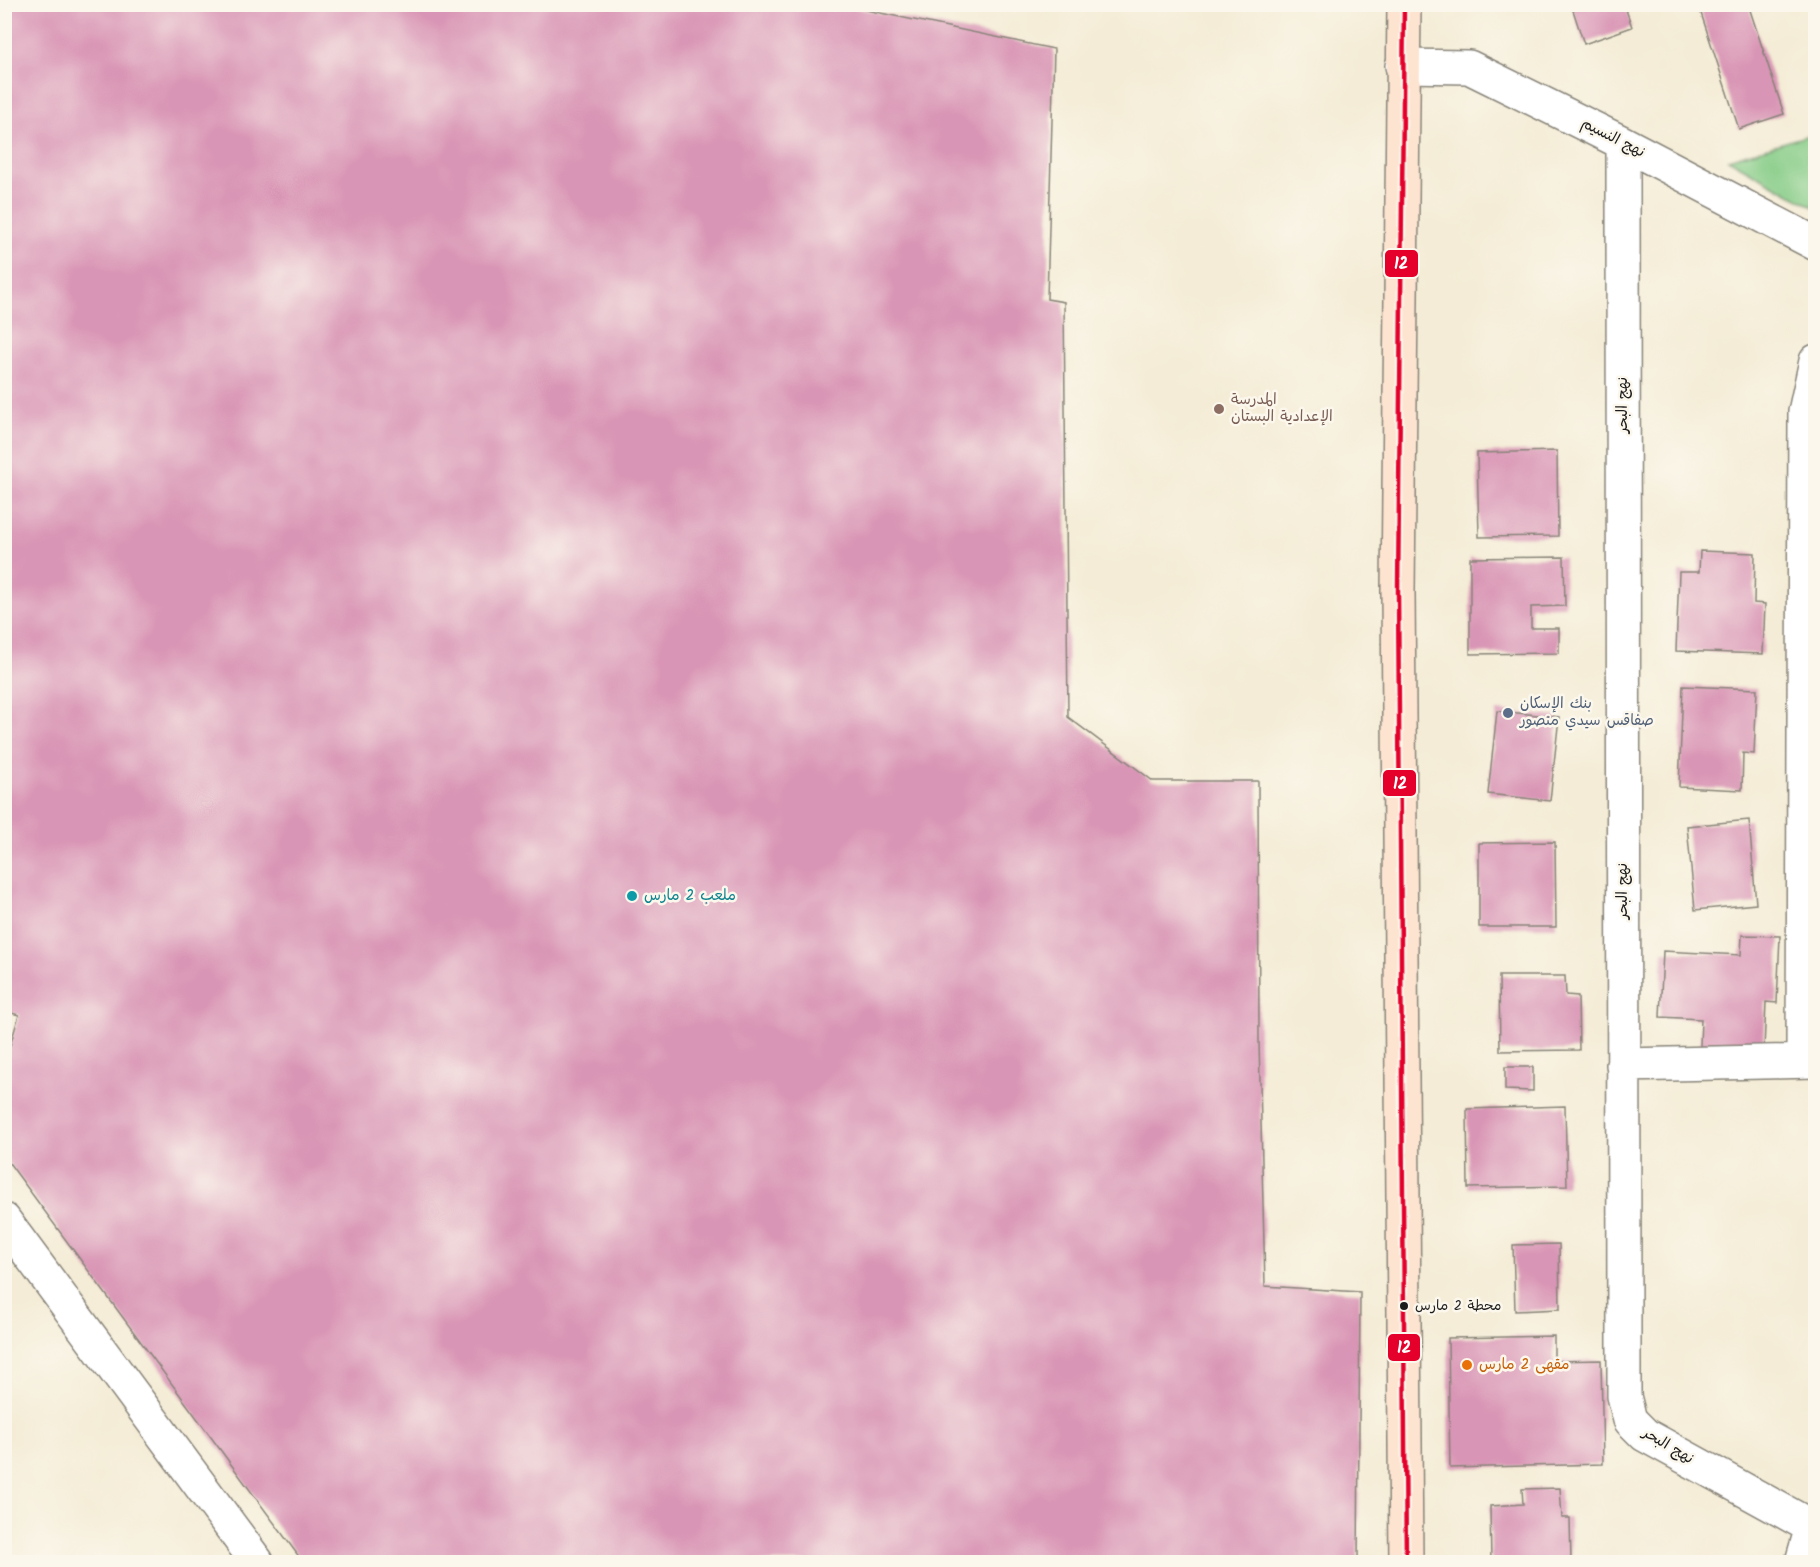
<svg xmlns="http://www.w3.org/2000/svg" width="1820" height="1567" viewBox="0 0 1820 1567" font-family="Kalam,'Playpen Sans Arabic',sans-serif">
  <rect width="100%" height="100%" fill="#fbf7ec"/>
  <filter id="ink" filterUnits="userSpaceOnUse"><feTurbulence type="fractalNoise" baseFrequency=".0167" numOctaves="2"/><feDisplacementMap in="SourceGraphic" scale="12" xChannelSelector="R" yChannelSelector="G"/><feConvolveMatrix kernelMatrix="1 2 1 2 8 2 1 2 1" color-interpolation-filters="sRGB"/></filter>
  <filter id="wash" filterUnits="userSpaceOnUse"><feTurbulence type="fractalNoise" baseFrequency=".008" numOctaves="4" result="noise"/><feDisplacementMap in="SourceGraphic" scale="24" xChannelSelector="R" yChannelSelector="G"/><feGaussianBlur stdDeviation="1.35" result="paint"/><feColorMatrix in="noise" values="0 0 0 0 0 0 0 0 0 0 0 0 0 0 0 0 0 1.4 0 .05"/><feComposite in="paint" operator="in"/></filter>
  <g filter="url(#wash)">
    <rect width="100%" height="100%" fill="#f4ecd6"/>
    <path fill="#86cc87" stroke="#517452" stroke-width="1.5" d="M1809 135 1815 143V208L1728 159Z"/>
    <g id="blocks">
      <path fill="#d995b5" d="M4 4H837L1054 49 1047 299 1064 302 1068 717 1153 781H1258L1259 1041 1265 1286 1360 1292 1358 1562H303L4 1156V1066L19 1015 4 1011Z
        M1571 4H1624L1632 27 1584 44Z
        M1698 4H1748L1784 114 1739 129Z
        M1557 451 1558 536 1479 537 1477 453Z
        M1700 551 1755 553 1754 603 1765 604 1763 654 1676 651 1679 572H1699Z
        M1564 557 1565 606 1531 607V628H1559V653L1470 654V558Z
        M1683 686 1757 689 1754 754 1743 753 1742 790 1679 787Z
        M1497 711 1559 717 1550 801 1488 794Z
        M1749 820 1756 904 1695 910 1687 826Z
        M1555 842 1556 927H1479V843Z
        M1742 935 1780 936 1777 1003 1766 1002 1764 1050 1700 1046 1701 1019 1660 1017 1663 951 1741 955Z
        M1499 976H1565L1566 995 1578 996 1579 1050 1500 1051Z
        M1505 1067H1533V1091L1505 1090Z
        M1565 1106 1567 1186 1468 1188 1467 1109Z
        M1559 1244 1560 1309 1515 1311 1513 1245Z
        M1554 1336V1361L1601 1360 1603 1464 1450 1468 1448 1338Z
        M1560 1488 1562 1518H1570L1571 1562H1491L1490 1506 1523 1504 1522 1489Z"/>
    </g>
  </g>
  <g filter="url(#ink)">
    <use href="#blocks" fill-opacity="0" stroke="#888479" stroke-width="1.5"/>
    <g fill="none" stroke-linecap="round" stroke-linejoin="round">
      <defs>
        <path id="minor" d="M1402 66 1469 67 1623 143 1816 244
          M1623 143 1624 1396 1630 1420 1645 1435 1812 1527 1816 1520
          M1803 1061 1805 412 1816 361
          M1623 1065 1816 1061
          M4 1220 257 1562
          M1802 1562 1812 1527"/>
        <path id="secondary" d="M1404 4 1398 592 1406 1562"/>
      </defs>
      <use href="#minor" stroke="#888479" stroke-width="36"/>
      <use href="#secondary" stroke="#888479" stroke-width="36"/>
      <use href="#minor" stroke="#fff" stroke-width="33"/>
      <use href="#secondary" stroke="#fde4d0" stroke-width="33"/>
      <defs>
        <path id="bus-1" d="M1404 4 1398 592 1406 1562"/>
      </defs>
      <use href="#bus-1" stroke="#fbf7ec" stroke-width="9"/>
      <use href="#bus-1" stroke="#e4002b" stroke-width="4.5"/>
    </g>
  </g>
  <circle fill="#8d6e63" stroke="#fbf7ec" stroke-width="2" cx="1219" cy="409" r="6"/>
  <circle fill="#5c6f8a" stroke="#fbf7ec" stroke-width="2" cx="1508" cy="713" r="6"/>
  <circle fill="#0f9aa8" stroke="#fbf7ec" stroke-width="2" cx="632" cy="896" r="6"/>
  <circle fill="#1c1c1c" stroke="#fbf7ec" stroke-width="2" cx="1404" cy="1306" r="5"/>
  <circle fill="#e8710a" stroke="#fbf7ec" stroke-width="2" cx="1467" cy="1365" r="6"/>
  <g text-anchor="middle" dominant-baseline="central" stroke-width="5" stroke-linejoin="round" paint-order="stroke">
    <g font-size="14" fill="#1c1c1c" stroke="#fbf7ec" text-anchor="start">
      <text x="1415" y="1306">محطة 2 مارس</text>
    </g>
    <g font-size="15" fill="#1c1c1c" stroke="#fbf7ec">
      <text transform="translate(1613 138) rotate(27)">نهج النسيم</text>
      <text transform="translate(1623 405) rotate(-90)">نهج البحر</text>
      <text transform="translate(1623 891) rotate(-90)">نهج البحر</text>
      <text transform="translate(1668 1446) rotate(31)">نهج البحر</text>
    </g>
    <g font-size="15" fill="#785e54" stroke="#fbf7ec" text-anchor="start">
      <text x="1231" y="400">المدرسة<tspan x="1231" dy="17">الإعدادية البستان</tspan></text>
    </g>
    <g font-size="15" fill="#4e5e75" stroke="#fbf7ec" text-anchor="start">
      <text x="1520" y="704">بنك الإسكان<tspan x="1520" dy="17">صفاقس سيدي منصور</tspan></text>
    </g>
    <g font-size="15" fill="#0d838f" stroke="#fbf7ec" text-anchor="start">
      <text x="644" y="896">ملعب 2 مارس</text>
    </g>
    <g font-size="15" fill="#c56008" stroke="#fbf7ec" text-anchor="start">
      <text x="1479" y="1365">مقهى 2 مارس</text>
    </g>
  </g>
  <g stroke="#fbf7ec" stroke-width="2">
    <rect x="1384" y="249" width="35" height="29" rx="6" fill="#e4002b"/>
    <rect x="1382" y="769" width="35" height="28" rx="6" fill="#e4002b"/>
    <rect x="1387" y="1333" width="34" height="29" rx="6" fill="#e4002b"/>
  </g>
  <g font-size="16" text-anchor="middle" font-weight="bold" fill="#fff">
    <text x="1401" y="269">12</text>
    <text x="1400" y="789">12</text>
    <text x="1404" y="1353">12</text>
  </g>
  <rect width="1820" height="1567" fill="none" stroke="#fbf7ec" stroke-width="24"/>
</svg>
